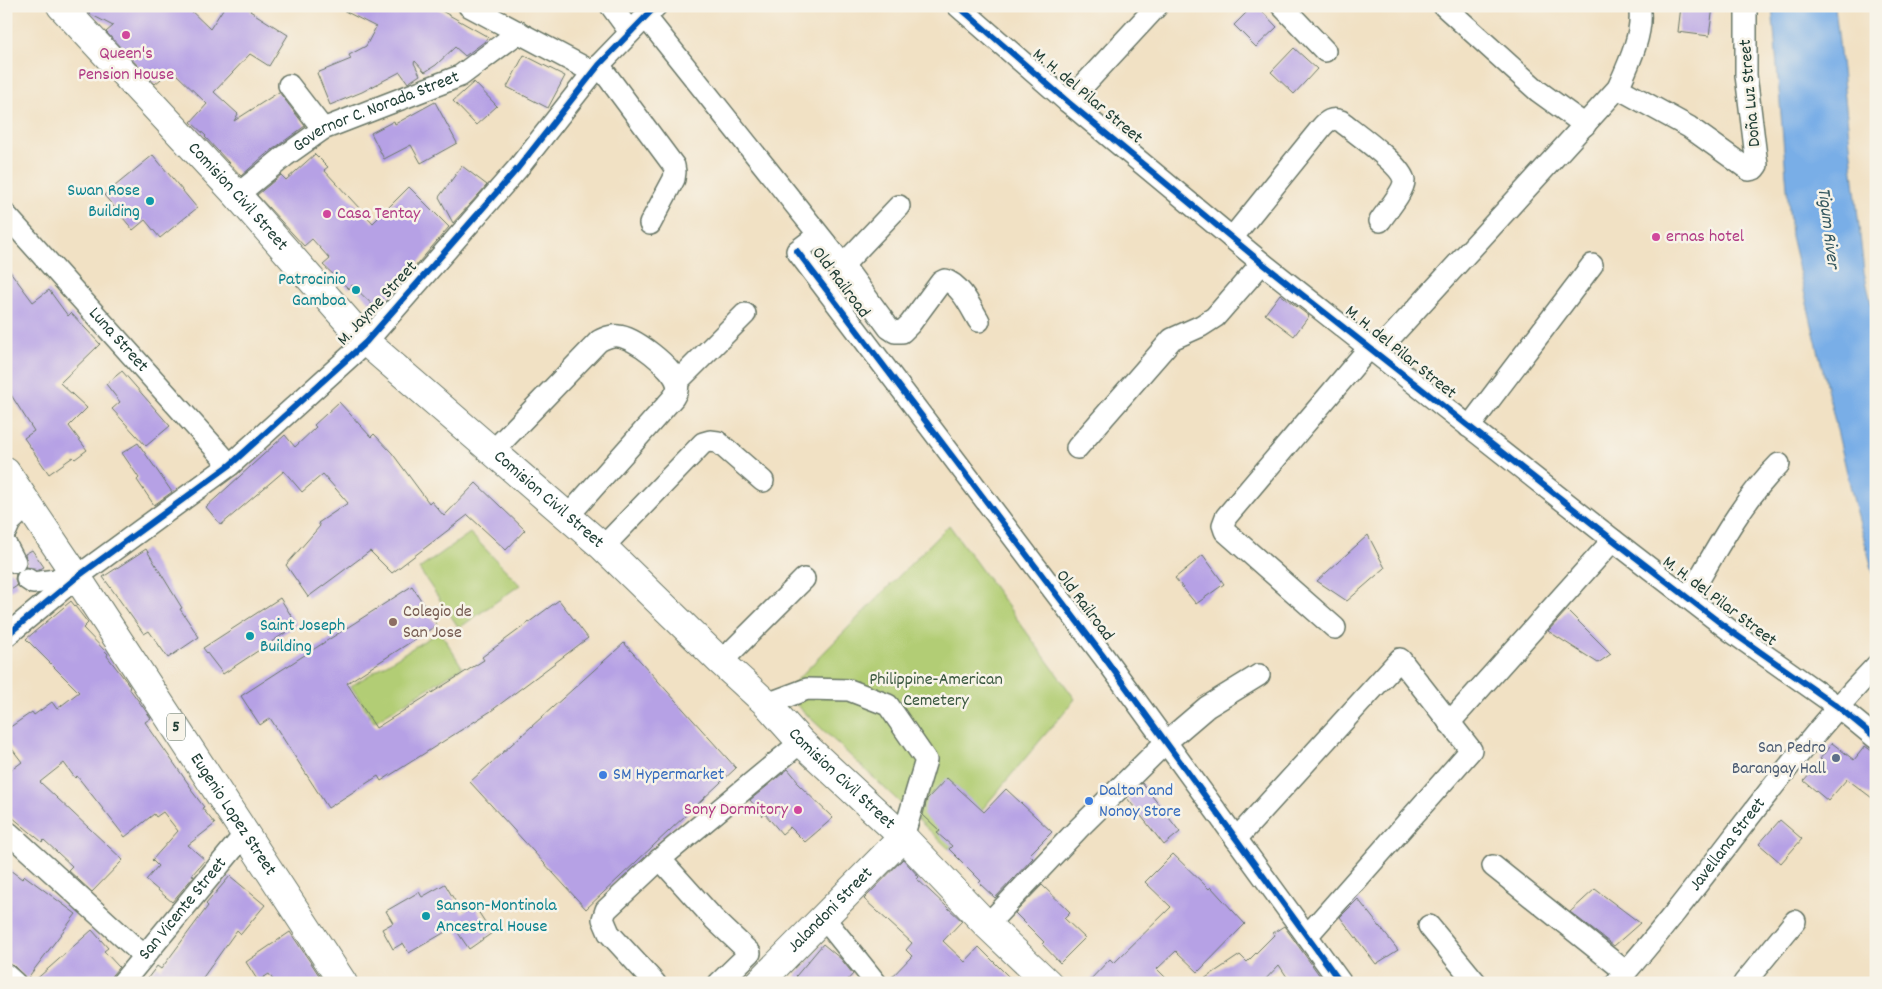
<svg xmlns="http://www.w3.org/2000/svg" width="1882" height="989" viewBox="0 0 1882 989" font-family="Dekko,sans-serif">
  <rect width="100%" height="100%" fill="#f7f3e8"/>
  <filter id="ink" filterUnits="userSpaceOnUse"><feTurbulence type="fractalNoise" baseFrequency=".02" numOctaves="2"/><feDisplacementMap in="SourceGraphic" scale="10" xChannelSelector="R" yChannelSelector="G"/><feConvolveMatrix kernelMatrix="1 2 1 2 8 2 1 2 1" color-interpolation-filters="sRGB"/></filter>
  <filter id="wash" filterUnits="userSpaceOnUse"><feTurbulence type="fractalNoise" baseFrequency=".0096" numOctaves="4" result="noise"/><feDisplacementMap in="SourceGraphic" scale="20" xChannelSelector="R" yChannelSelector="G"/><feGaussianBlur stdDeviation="1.12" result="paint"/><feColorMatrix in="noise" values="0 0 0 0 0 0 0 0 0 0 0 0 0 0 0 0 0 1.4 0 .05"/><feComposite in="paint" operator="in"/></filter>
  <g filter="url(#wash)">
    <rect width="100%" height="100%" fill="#f1e1c4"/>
    <path fill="#b2cd74" stroke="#688554" d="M949 525 1075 699 949 849 784 693Z
      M470 533 520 585 459 628 419 569Z
      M440 631 462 667 374 722 351 686Z"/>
    <path fill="#79aee7" stroke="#4c768e" d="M1772 6H1835L1864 272 1876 324V583L1854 502 1791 236Z"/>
    <g id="blocks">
      <path fill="#b6a1e5" d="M83 6H186L210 29 225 6H253L250 11 288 35 269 66 250 54 214 92 238 114 234 121 279 92 305 126 265 155 241 176 205 137 206 136 191 122 207 104 172 70 155 84 106 32 113 26 90 14Z
        M335 6H433L488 37 484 42 465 56 455 47 436 65 425 72 415 61 414 63 420 75 408 83 400 72 362 92 330 105 317 73 351 59 349 55 366 46 376 27Z
        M1253 6H1257L1277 27 1256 47 1234 25Z
        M1681 6 1713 7 1709 36 1678 32Z
        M1294 48 1317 69 1294 94 1271 72Z
        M524 55 565 76 548 108 507 87Z
        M474 82 497 106 476 125 453 101Z
        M435 102 457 143 421 163 411 145 384 159 371 133 394 121 395 124Z
        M315 154 328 167 324 170 373 223 409 187 449 227 378 310 352 285 349 289 323 265 330 259 312 239 304 246 257 195 281 175 286 180Z
        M153 155 197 208 160 238 145 220 133 230 104 195Z
        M462 166 487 185 453 223 439 197Z
        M6 266 33 302 49 290 68 316 71 313 100 344 60 383 87 408 69 426 87 450 75 459 73 457 49 474 24 438 34 431 6 387Z
        M1280 294 1309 316 1294 336 1265 314Z
        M122 371 170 426 146 446 112 409 120 402 106 384Z
        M339 402 371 437 374 434 392 453 429 503 431 501 444 516 476 483 525 530 506 550 468 515 392 573 370 551 308 597 286 565 320 526 318 523 348 503 323 474 302 492 284 471 221 525 206 507 285 435 295 447 316 427 314 425Z
        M138 443 172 492 154 505 137 480 139 478 122 453Z
        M1368 535 1385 568 1347 601 1317 581Z
        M146 549 182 608 180 609 199 637 168 658 149 631 144 634 103 577Z
        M32 550 44 567 40 569 26 567 27 562 25 554Z
        M1203 555 1224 584 1196 604 1175 578Z
        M6 570 16 574 15 579 17 586 6 593Z
        M412 586 437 625 347 683 376 728 484 660 482 657 559 600 588 638 491 711 381 781 378 776 328 808 270 718 260 725 241 696Z
        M280 598 297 625 223 674 203 648Z
        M71 601 88 623 83 628 108 654 107 656 127 682 130 687 129 688 151 718 145 722 192 789 191 790 204 807 202 808 215 824 188 845 205 860 192 875 194 876 172 902 146 880 158 866 152 860 178 831 163 812 156 817 154 814 125 837 77 776 75 778 64 763 40 782 123 860 92 892 68 870 72 866 44 840 42 842 6 812V774L22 762 6 741V730L32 712 34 715 52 702 57 709 79 692 26 639Z
        M1567 610 1611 654 1598 663 1548 631Z
        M624 643 736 768 586 909 470 782Z
        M1832 743 1854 760 1865 746 1876 754V801L1847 779 1828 801 1804 781 1822 760 1820 759Z
        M788 769 798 781 797 783 833 818 805 842 790 827 782 834 765 814 763 816 750 800Z
        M947 778 984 812 1006 789 1052 832 1029 855 1033 858 995 898 979 883 981 881 949 849 952 846 937 833 940 831 923 815 927 799Z
        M1142 783 1180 832 1164 845 1127 798Z
        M1780 820 1802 839 1781 863 1759 844Z
        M1173 854 1209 889 1211 887 1245 924 1198 972 1176 951 1157 969 1171 983H1087L1110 959 1114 963 1171 907 1145 882Z
        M903 859 919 877 917 879 962 921 943 941 965 962 979 947 1015 983H888V981L912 956 906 950 912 943 864 899Z
        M6 867 22 879 25 876 76 914 27 979 14 966 6 963Z
        M230 876 265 905 241 934 237 930 199 983H144L157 966 161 969 208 906 206 904Z
        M445 884 462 913 474 905 492 933 469 949 454 927 409 953 403 943 393 949 382 929 393 923 386 911 419 892 422 897Z
        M1042 885 1070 912 1064 918 1085 938 1060 963 1042 944 1044 942 1015 913Z
        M1595 889 1640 923 1614 946 1570 912Z
        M1358 899 1398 950 1376 964 1340 917Z
        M1284 926 1325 983H1291L1279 965 1262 983H1198L1240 955 1247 962 1274 935 1273 933Z
        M92 930 108 948 104 951 119 967 112 975 110 983H32Z
        M290 932 313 966 324 983H275L269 974 258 981 246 962Z
        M823 944 841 959 853 974 845 983H803L796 976Z"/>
    </g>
  </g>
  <g filter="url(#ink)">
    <use href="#blocks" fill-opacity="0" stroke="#687666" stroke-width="1"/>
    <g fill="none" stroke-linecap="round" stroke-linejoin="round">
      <defs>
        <g id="minor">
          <path d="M469 6 593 72"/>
          <path d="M611 6 630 32"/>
          <path d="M958 6 1068 102 1262 263 1613 540 1732 632 1837 706 1876 738"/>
          <path d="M1282 6 1325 51"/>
          <path d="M1444 6 1538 91 1585 125"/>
          <path d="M645 16 843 265 889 328 895 332H902L910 324 941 282 945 280C961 285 971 308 979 321"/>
          <path d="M599 65 674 166 675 172 674 179 650 224"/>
          <path d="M289 85 323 129"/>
          <path d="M1618 88 1689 127 1749 170 1754 169 1757 165 1746 75V6"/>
          <path d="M1068 102 1157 6"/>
          <path id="s1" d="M237 195 285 156 323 129 460 76 519 32"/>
          <path id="s2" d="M6 215 230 465"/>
          <path d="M818 235 797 251 1104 657 1341 983"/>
          <path d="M1232 238 1321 128C1327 121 1332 117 1341 121 1353 131 1403 166 1404 181 1404 191 1386 212 1380 221"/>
          <path d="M843 265 899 206"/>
          <path d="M1377 352 1618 88C1628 66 1645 30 1639 6"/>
          <path d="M677 382 745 314"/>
          <path d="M1469 427 1592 265"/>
          <path d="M1077 448 1172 339 1201 326 1215 317 1262 263"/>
          <path d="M493 451 599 341C605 338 611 335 618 336 634 337 673 367 677 383 679 389 676 393 673 398L568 516"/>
          <path d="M6 531 10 522 28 505"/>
          <path d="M6 545 15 562"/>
          <path d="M603 547 703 443 710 441 718 442 763 481"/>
          <path d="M27 579 33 583 56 580 72 570"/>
          <path d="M1688 598C1716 551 1740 503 1779 464"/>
          <path d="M1335 628 1225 531 1223 525 1226 517 1370 347"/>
          <path d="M6 636 77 577 230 465 366 342 518 168 599 65 656 6"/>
          <path d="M721 662 804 579"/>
          <path d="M767 704 807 689 849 690 888 705 926 760 903 837"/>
          <path d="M1449 723 1613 540"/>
          <path d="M9 833 144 956"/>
          <path d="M1236 839 1400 659 1471 750 1307 936"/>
          <path d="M660 859 714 919 750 953 719 983"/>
          <path d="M1493 866 1626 972"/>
          <path d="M823 917 876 983"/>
          <path d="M987 925 1079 828 1166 742 1207 707 1259 675"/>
          <path d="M1429 926 1476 983"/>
          <path d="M6 975 15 983"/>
          <path id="s3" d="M122 983 245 834"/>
          <path d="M655 983 609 933 603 919 606 910 660 859 801 742"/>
          <path id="s4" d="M1616 983C1707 881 1781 764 1876 666"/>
          <path d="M1744 983 1795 921"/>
        </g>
        <g id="major">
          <path id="s5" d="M61 6 237 195 366 342 603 547 721 662 767 704 801 742 903 837 987 925 1048 983"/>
          <path id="s6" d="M6 472 77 577 343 983"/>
          <path id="s7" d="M759 983 903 837"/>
        </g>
      </defs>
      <use href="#minor" stroke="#687666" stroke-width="24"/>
      <use href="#major" stroke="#687666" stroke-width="30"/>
      <use href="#minor" stroke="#fff" stroke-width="21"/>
      <use href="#major" stroke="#fff" stroke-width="28"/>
      <defs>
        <path id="cycleway" d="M958 6 1068 102 1262 263 1613 540 1732 632 1837 706 1876 738
          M797 251 1104 657 1341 983
          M6 636 77 577 230 465 366 342 518 168 599 65 656 6"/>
      </defs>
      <use href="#cycleway" stroke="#f7f3e8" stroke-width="9"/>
      <use href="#cycleway" stroke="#0057b8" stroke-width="6"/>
    </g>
  </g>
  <g fill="#d1479c" stroke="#f7f3e8" stroke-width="2">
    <circle cx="126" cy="35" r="5"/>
    <circle cx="327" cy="214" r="5"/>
    <circle cx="1656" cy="237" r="5"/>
    <circle cx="798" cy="810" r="5"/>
  </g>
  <g fill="#0f9aa8" stroke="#f7f3e8" stroke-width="2">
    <circle cx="150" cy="201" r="5"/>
    <circle cx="356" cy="290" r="5"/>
    <circle cx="250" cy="636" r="5"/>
    <circle cx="426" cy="916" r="5"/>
  </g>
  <circle fill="#8d6e63" stroke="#f7f3e8" stroke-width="2" cx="393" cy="622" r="5"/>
  <circle fill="#5c6f8a" stroke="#f7f3e8" stroke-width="2" cx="1836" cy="758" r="5"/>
  <g fill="#3f7fe0" stroke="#f7f3e8" stroke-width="2">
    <circle cx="603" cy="775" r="5"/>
    <circle cx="1089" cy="801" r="5"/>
  </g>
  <g text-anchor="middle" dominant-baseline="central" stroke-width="5" stroke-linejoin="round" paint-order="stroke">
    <rect fill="#f7f3e8" stroke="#60746a" stroke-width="1" x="167" y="713.5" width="18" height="27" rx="4"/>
    <g font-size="16" font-weight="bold" fill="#1f3d34">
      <text x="176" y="727">5</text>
    </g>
    <g font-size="18" fill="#b23c85" stroke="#f7f3e8" text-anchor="start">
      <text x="126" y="54" text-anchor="middle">Queen's<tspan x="126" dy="21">Pension House</tspan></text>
      <text x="337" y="214">Casa Tentay</text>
      <text x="1666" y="237">ernas hotel</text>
      <text x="788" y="810" text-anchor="end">Sony Dormitory</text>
    </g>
    <g font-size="18" fill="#1f3d34" stroke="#f7f3e8">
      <text transform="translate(1751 93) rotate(-95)">Doña Luz Street</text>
      <text transform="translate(1087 97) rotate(40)">M. H. del Pilar Street</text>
      <text stroke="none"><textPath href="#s1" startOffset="164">Governor C. Norada Street</textPath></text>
      <text stroke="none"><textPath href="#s5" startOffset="260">Comision Civil Street</textPath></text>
      <text transform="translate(840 283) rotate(53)">Old Railroad</text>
      <text transform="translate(378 304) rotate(-47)">M. Jayme Street</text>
      <text stroke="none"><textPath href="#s2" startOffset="168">Luna Street</textPath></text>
      <text transform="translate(1400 353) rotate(39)">M. H. del Pilar Street</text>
      <text stroke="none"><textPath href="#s5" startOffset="695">Comision Civil Street</textPath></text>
      <text transform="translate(1719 602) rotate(37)">M. H. del Pilar Street</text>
      <text transform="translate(1084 606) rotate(53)">Old Railroad</text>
      <text stroke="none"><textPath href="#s5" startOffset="1100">Comision Civil Street</textPath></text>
      <text stroke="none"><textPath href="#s6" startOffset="411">Eugenio Lopez Street</textPath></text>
      <text stroke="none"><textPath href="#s4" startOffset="178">Javellana Street</textPath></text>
      <text stroke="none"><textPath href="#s3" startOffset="96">San Vicente Street</textPath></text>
      <text stroke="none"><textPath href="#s7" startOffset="102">Jalandoni Street</textPath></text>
    </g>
    <g font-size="18" fill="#0d838f" stroke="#f7f3e8" text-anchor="end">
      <text x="140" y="191">Swan Rose<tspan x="140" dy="21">Building</tspan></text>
      <text x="346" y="280">Patrocinio<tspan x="346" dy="21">Gamboa</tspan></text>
      <text x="260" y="626" text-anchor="start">Saint Joseph<tspan x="260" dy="21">Building</tspan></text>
      <text x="436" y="906" text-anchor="start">Sanson-Montinola<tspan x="436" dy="21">Ancestral House</tspan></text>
    </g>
    <g font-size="18" fill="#785e54" stroke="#f7f3e8" text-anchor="start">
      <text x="403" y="612">Colegio de<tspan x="403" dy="21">San Jose</tspan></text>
    </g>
    <g font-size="18" fill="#3c5a41" stroke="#f7f3e8">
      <text x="936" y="680">Philippine-American<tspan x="936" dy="21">Cemetery</tspan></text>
    </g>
    <g font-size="18" fill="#4e5e75" stroke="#f7f3e8" text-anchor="end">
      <text x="1826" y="748">San Pedro<tspan x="1826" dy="21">Barangay Hall</tspan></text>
    </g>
    <g font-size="18" fill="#366cbe" stroke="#f7f3e8" text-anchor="start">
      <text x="613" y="775">SM Hypermarket</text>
      <text x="1099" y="791">Dalton and<tspan x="1099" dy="21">Nonoy Store</tspan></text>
    </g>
    <g font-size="19" font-style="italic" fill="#365961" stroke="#f7f3e8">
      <text transform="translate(1827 228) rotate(83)">Tigum River</text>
    </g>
  </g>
  <rect width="1882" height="989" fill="none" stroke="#f7f3e8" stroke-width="25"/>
</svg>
